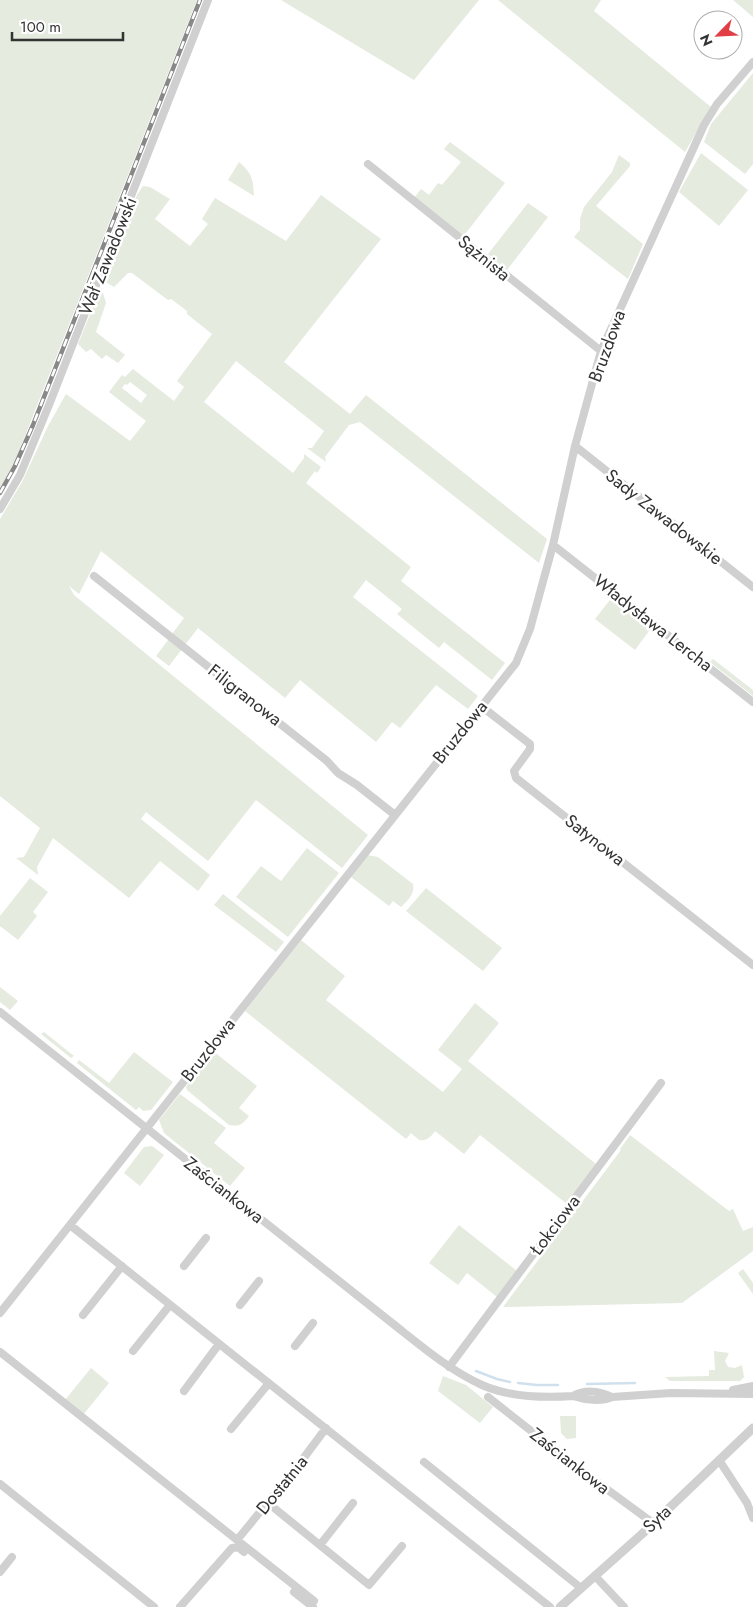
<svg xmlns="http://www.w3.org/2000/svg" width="753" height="1607" viewBox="0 0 753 1607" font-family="Jost,sans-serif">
  <rect width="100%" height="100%" fill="#fff"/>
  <path fill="#e5ebdf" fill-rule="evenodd" d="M0 0H197L29 426 15 461 0 488Z
    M281 0H479L414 80Z
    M498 0H601L594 11 711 107 685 152Z
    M733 0H753V17Z
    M753 73V164L745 174 704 142 711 124Z
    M450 142 505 183 462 238 414 198 421 189 429 195 438 183 442 185 461 162 444 149Z
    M701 153 748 190 719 226 679 192Z
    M619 155 630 163V166L596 206 643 244 628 279 574 237 580 230V219L584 207 612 172Z
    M239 162C253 174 253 180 254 196L228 180Z
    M143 186 150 187 170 199 155 219 190 246 208 224 202 219 215 198 286 241 321 195 381 239 284 362 350 414 366 395 547 539 539 563 360 422 349 425 325 457 326 462 307 448H312L324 431 236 361 204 402 293 473 304 458V454L321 467 317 473 315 471 306 483 411 567 401 581 505 663 492 680 444 642 439 648 397 614 402 609 366 580 353 597 478 696 468 709 436 685 400 728 392 722 376 742 300 680 285 698 198 628 185 645 172 634 184 618 101 551 79 594 69 586 74 595 368 835 342 868 256 800 208 861 146 812 141 819 210 875 198 891 160 861 129 898 53 838 37 867 38 875 16 858 24 857 40 828 0 796V519L22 482 48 426 66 394 130 441 146 421 109 392 122 375 125 377 133 369 174 401 184 387 177 381 212 334 187 314V311L171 299 168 300 132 273H128L114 287 104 281 137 195ZM130 382 147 395 141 403 122 388 125 384 127 385Z
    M528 203 548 217 507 270 488 254Z
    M100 293H103L106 303 96 332 125 355 118 363 106 355 102 359 91 349 86 352 78 344 97 297Z
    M613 596 652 627 635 650 595 619Z
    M169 639 182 649 169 666 156 656Z
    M713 659 753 690V696L710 662Z
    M307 848 339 873 288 937 236 897 261 866 281 881Z
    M367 855 378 857 413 884C415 894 408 900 401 907L393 901 389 906 351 877Z
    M30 878 48 892 33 912 37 916 18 940 0 926V916Z
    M426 888 502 948 483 971 406 911Z
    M223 894 284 942 276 952 214 905Z
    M301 940 345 976 326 1000 443 1092 462 1069 438 1050 475 1003 499 1023 468 1061 596 1164 567 1204 480 1135 464 1154 435 1131C431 1137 427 1141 419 1140L411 1133 406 1139 245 1011Z
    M0 987 18 1001 10 1010 0 1002Z
    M44 1032 74 1056 71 1058 41 1034Z
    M213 1051 257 1086 239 1108 249 1116C243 1124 240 1127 229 1125L187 1090 186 1087Z
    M134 1052 173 1082 151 1110 143 1111 139 1107 136 1110 77 1063 79 1060 109 1083Z
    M180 1094 226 1128 214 1143 245 1168 230 1186 164 1133 159 1120Z
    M630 1135 729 1211 733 1209 743 1231 753 1227V1251L682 1303 503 1307 621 1150 620 1149Z
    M152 1146 164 1155 140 1186 124 1173 144 1147Z
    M459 1225 517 1271 497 1297 467 1273 458 1285 429 1263Z
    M743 1269 753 1283V1294L738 1273Z
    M714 1351 729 1353 725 1361 728 1367 735 1368 742 1365 744 1377 740 1381H670L665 1377 709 1376V1370H715Z
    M91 1368 109 1383 83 1415 65 1400Z
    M443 1376 466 1385 493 1407 480 1423 438 1391Z
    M560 1416H576V1438L567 1439 561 1433Z"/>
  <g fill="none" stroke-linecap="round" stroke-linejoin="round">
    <path stroke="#d0e1ed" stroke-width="2.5" d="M476 1371 497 1379 510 1382
      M518 1383 537 1385H558
      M587 1384 635 1383"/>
    <path stroke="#d0d0d0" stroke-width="8" d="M368 164 601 351
      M575 446 753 587
      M0 509 20 475 49 405 208 0
      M553 545 753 702
      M94 576 327 761 338 773 357 785 395 815
      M481 706 530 744V749L514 771 516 778 753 965
      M0 1012 392 1323C420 1345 449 1370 482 1385 509 1397 544 1398 573 1396 585 1400 601 1402 612 1397L671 1393 753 1394
      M70 1225 550 1607
      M184 1266 206 1238
      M240 1305 259 1281
      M0 1313 516 663 530 629 553 545 575 446 601 351 704 125 717 104 753 62
      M83 1315 122 1266
      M295 1346 313 1323
      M133 1351 170 1305
      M0 1352 314 1601
      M449 1367 661 1083
      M733 1390 753 1386
      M184 1391 219 1344
      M573 1396C585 1389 600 1391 612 1397
      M488 1397 586 1474 653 1523
      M231 1429 269 1383
      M719 1460 747 1503 753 1518
      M424 1462 581 1588
      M0 1484 154 1607
      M268 1503 369 1585 402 1546
      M237 1540 297 1467 326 1428
      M320 1545 353 1503
      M0 1572 12 1557
      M595 1576 624 1607
      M294 1592 313 1607
      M180 1607 232 1548 238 1547 244 1552"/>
    <path stroke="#d0d0d0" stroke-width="9" d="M560 1607 642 1534 753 1428"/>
    <defs>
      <path id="rail" d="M0 493 15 466 33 425 200 0"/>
    </defs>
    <use href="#rail" stroke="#888" stroke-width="4.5"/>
    <use href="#rail" stroke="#fff" stroke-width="2.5" stroke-dasharray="8" stroke-linecap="butt"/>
  </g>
  <g text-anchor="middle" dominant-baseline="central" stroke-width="5" stroke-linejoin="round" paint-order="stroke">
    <g font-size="18" fill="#333" stroke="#fff">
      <text transform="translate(108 256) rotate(-68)">Wał Zawadowski</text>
      <text transform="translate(484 258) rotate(39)">Sążnista</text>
      <text transform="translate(607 346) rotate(-70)">Bruzdowa</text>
      <text transform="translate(664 517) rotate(38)">Sady Zawadowskie</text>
      <text transform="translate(653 623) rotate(38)">Władysława Lercha</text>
      <text transform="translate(245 695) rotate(38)">Filigranowa</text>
      <text transform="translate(460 732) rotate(-51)">Bruzdowa</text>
      <text transform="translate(595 840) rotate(38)">Satynowa</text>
      <text transform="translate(208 1050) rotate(-52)">Bruzdowa</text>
      <text transform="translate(224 1190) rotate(38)">Zaściankowa</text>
      <text transform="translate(555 1225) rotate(-53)">Łokciowa</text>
      <text transform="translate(570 1461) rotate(38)">Zaściankowa</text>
      <text transform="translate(282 1485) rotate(-51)">Dostatnia</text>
      <text transform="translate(657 1519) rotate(-44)">Syta</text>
    </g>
  </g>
  <g transform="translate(718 35) rotate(246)"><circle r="24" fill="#ffffff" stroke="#adadad"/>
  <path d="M0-4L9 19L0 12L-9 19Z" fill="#e13e46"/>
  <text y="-8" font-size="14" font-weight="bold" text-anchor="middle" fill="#333333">N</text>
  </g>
  <path d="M12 32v8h111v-8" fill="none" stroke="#333333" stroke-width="2.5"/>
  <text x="20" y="32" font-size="15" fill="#333333" stroke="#ffffff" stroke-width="4" paint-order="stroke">100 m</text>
</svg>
